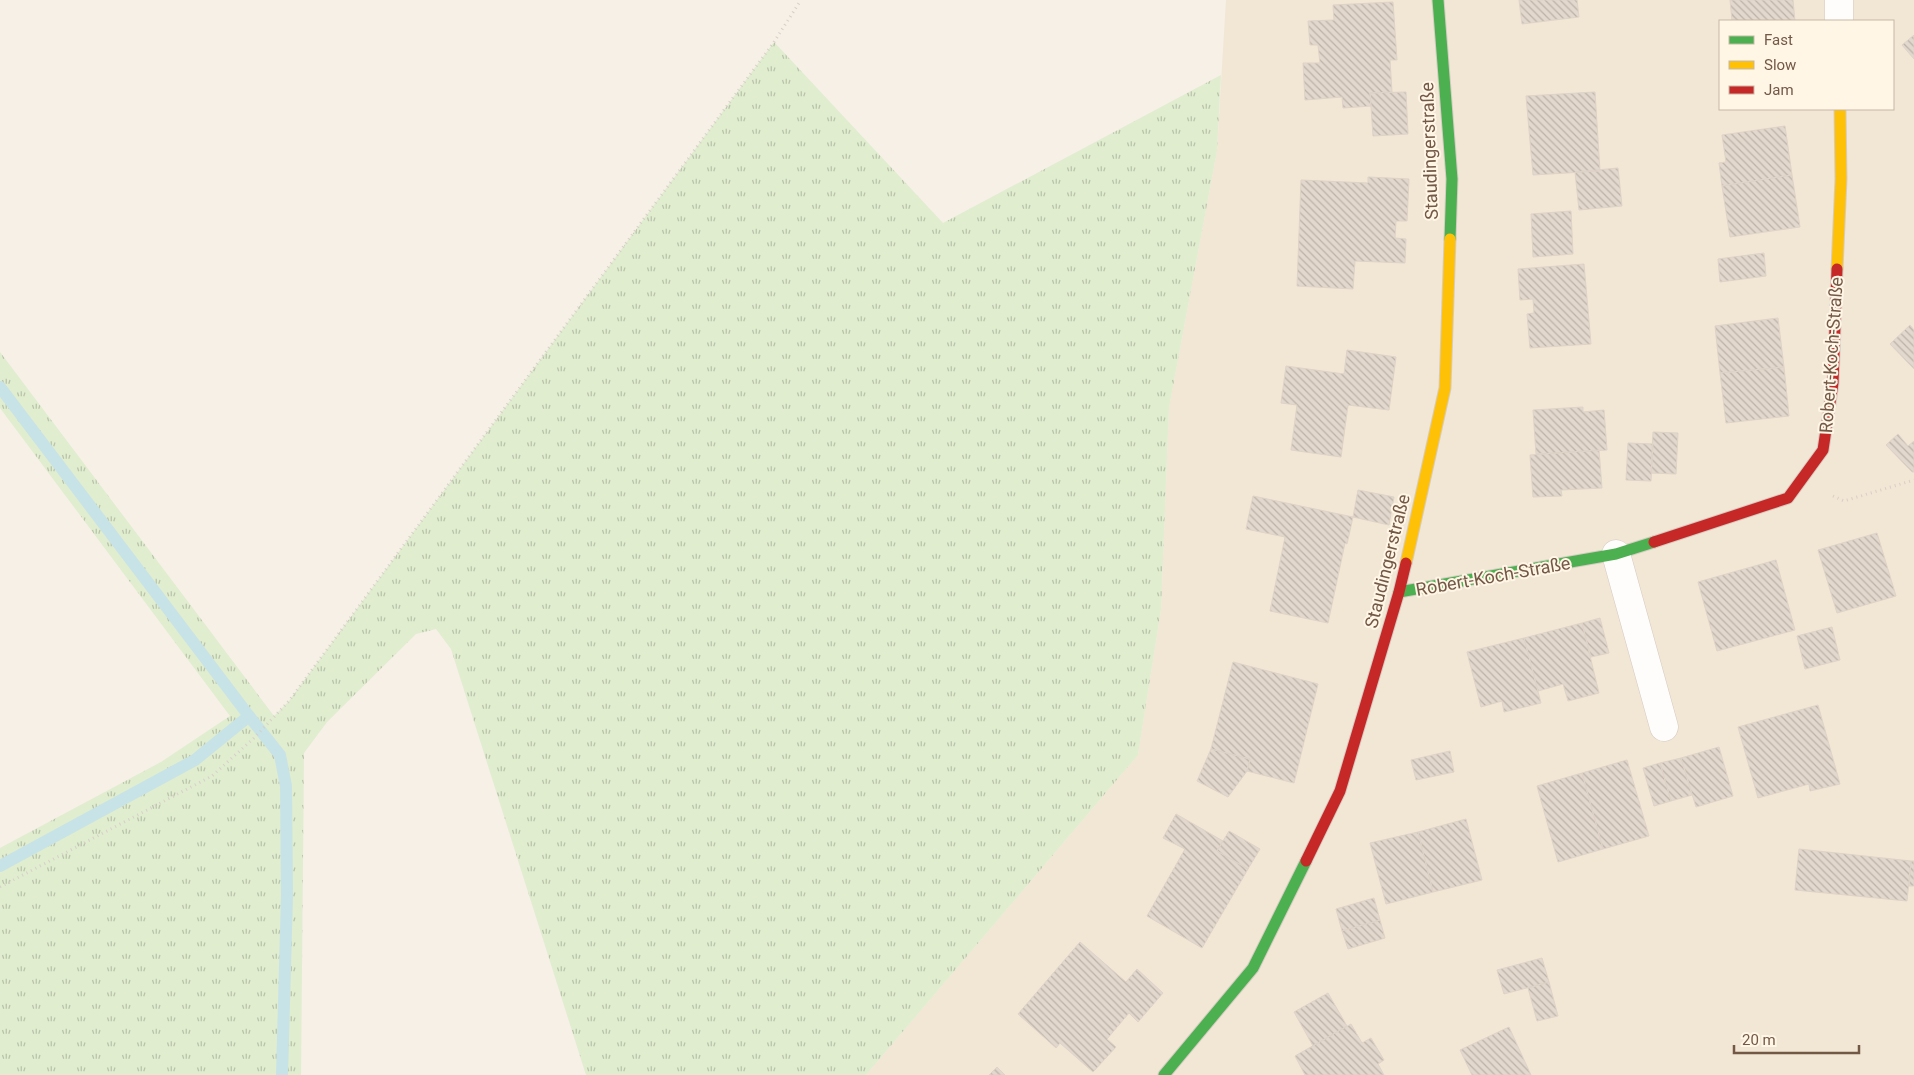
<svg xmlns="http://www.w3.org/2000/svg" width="1914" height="1075" viewBox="0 0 1914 1075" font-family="Roboto,sans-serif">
  <defs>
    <pattern id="grass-tufts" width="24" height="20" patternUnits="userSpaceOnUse" patternTransform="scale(1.25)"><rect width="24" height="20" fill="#e0edcf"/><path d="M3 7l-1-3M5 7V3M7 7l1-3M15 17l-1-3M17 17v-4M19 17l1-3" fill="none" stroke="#bac3aa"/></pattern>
    <pattern id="building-back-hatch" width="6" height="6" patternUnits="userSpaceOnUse" patternTransform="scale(1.25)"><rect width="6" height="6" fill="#e2d8cd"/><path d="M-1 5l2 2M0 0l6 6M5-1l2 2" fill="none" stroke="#bcb2a8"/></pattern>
  </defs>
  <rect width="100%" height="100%" fill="#f6f0e6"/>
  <path fill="#f2e6d5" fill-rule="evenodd" d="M1226 0H1914V1075H866L1138 755 1161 610 1169 408 1217 151ZM1720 21H1893V109H1720Z"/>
  <path fill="url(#grass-tufts)" d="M774 42 943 223 1221 75 1217 151 1169 408 1161 610 1138 755 866 1075H586L451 649 436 629 416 634 327 722 304 753 301 1075H0V848L161 762 230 716 0 408V352L274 716 289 701Z"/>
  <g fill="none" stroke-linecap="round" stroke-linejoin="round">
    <path stroke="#c7e3e7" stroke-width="12" d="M0 387 249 716 280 755 286 786 287 895 282 1075
      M0 866 195 760 249 716"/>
  </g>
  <path fill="url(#building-back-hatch)" stroke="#dfd3c8" d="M1519 0H1577L1579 17 1522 24Z
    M1730 0H1793L1795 21H1732Z
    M1393 2 1397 60H1390L1392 92 1370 93 1371 106 1343 108 1342 97 1305 100 1303 63H1320L1318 45H1310L1308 21 1334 20 1333 5Z
    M1914 35V59L1902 45Z
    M1406 92 1408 134 1373 136 1370 93Z
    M1595 92 1600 171 1533 175 1526 96Z
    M1785 126 1792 175 1722 186 1719 163 1726 162 1722 135Z
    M1618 168 1622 206 1579 210 1575 172Z
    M1792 175 1800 227 1730 237 1722 186Z
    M1368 177 1409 179 1407 221H1396L1395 238 1406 239 1405 263 1355 261 1353 289 1297 286 1301 180 1368 183Z
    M1571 211 1573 254 1533 257 1531 214Z
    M1764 253 1766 276 1720 282 1718 259Z
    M1584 264 1591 344 1530 348 1527 314 1534 313 1533 299 1520 300 1518 269Z
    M1778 318 1784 367 1720 373 1715 326Z
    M1910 325 1914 330V369L1890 344Z
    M1347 350 1396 357 1389 410 1348 405 1341 457 1291 450 1297 405 1281 403 1286 366 1344 374Z
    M1784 367 1789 416 1726 423 1720 373Z
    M1583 407V412L1604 410 1607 450 1536 454 1533 410Z
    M1653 432 1678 433 1676 474 1651 473Z
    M1898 434 1908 446 1914 441V472H1912L1886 445Z
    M1628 443 1653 444 1651 481 1626 480Z
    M1599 450 1602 488 1561 490 1562 496 1533 497 1530 455Z
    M1358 490 1394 497 1389 525 1353 517Z
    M1253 496 1353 517 1347 544 1345 543 1328 623 1270 611 1285 537 1246 529Z
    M1877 533 1896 596 1837 613 1818 550Z
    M1776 560 1795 630 1717 651 1698 582Z
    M1600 618 1609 653 1591 657 1582 623Z
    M1582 623 1599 693 1568 701 1563 684 1538 691 1524 638Z
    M1832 627 1840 660 1805 669 1797 636Z
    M1524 638 1541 703 1504 712 1502 701 1481 707 1467 652Z
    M1233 662 1318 684 1294 783 1247 771 1250 759 1211 749Z
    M1818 705 1840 784 1810 791 1809 784 1758 798 1738 727Z
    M1719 747 1733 796 1696 807 1681 758Z
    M1211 749 1250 759 1247 771 1228 797 1197 781Z
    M1450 751 1454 772 1416 780 1411 760Z
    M1681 758 1692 795 1671 801 1660 763Z
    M1627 760 1649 836 1603 849 1582 773Z
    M1660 763 1671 801 1654 806 1643 768Z
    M1582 773 1603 849 1558 862 1537 786Z
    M1176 814 1223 841 1217 851 1248 869 1202 948 1147 916 1185 849 1163 838Z
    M1466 819 1482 880 1433 892 1418 832Z
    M1229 831 1260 849 1248 869 1217 851Z
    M1418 832 1433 892 1386 904 1370 843Z
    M1799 849 1911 861 1907 901 1795 890Z
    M1911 861H1914V886H1909Z
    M1374 898 1380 920 1342 931 1336 909Z
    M1380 920 1385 938 1348 949 1342 931Z
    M1080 942 1126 982 1137 969 1163 993 1138 1022 1129 1013 1107 1039 1116 1047 1093 1072 1060 1043 1056 1048 1018 1014Z
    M1542 958 1549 982 1504 994 1497 970Z
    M1549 982 1558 1016 1537 1021 1528 988Z
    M1328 993 1347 1026 1313 1046 1294 1012Z
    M1351 1024 1362 1043 1371 1038 1384 1060 1378 1064 1384 1075H1305L1295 1056Z
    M1509 1027 1531 1075H1472L1460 1050Z
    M997 1067 1005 1075H989Z"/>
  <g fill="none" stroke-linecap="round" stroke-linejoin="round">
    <defs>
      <path id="street" d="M1839 0V21
        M1616 554 1664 727"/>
      <path id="fast" d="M1438 0 1452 179 1450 239
        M1399 592 1616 554 1654 542
        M1164 1075 1253 968 1306 861"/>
      <path id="slow" d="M1837 269 1841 179 1840 109
        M1406 563 1445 388 1450 239"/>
      <path id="jam" d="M1654 542 1788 498 1823 450 1833 383 1837 269
        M1306 861 1340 791 1399 592 1406 563"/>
    </defs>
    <use href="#street" stroke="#d5cbc1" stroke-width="29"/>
    <use href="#fast" stroke="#d6ccc2" stroke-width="13"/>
    <use href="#slow" stroke="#d6ccc2" stroke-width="13"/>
    <use href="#jam" stroke="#d6ccc2" stroke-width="13"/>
    <path stroke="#d7cfc8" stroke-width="3" stroke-dasharray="1 4" stroke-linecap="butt" d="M1833 496 1844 501 1914 480
      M0 887 212 776 254 738 289 701 774 42 801 0"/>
    <use href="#street" stroke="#fefdfb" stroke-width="28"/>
    <use href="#fast" stroke="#4caf50" stroke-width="11"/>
    <use href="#slow" stroke="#ffc107" stroke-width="11"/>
    <use href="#jam" stroke="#c62828" stroke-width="11"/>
  </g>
  <g text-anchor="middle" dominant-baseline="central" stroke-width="4" stroke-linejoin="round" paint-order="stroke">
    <g font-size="18" fill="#745846" stroke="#fff6e6">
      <text transform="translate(1429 151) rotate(-92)">Staudingerstraße</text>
      <text transform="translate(1831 355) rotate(-86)">Robert-Koch-Straße</text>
      <text transform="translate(1387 561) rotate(-76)">Staudingerstraße</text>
      <text transform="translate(1493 576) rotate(-10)">Robert-Koch-Straße</text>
    </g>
  </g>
  <rect x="1719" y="20" width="175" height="90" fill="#fff6e6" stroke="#c7b7a6"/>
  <rect x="1729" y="36" width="25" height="8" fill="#4caf50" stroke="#c7b7a6"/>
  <text x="1764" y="45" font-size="15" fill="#745846">Fast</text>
  <rect x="1729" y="61" width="25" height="8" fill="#ffc107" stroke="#c7b7a6"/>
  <text x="1764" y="70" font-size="15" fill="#745846">Slow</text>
  <rect x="1729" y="86" width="25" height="8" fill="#c62828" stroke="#c7b7a6"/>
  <text x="1764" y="95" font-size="15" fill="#745846">Jam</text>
  <path d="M1734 1045v8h125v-8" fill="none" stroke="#745846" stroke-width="2.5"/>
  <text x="1742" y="1045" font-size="15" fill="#745846" stroke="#fff6e6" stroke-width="4" paint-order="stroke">20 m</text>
</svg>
